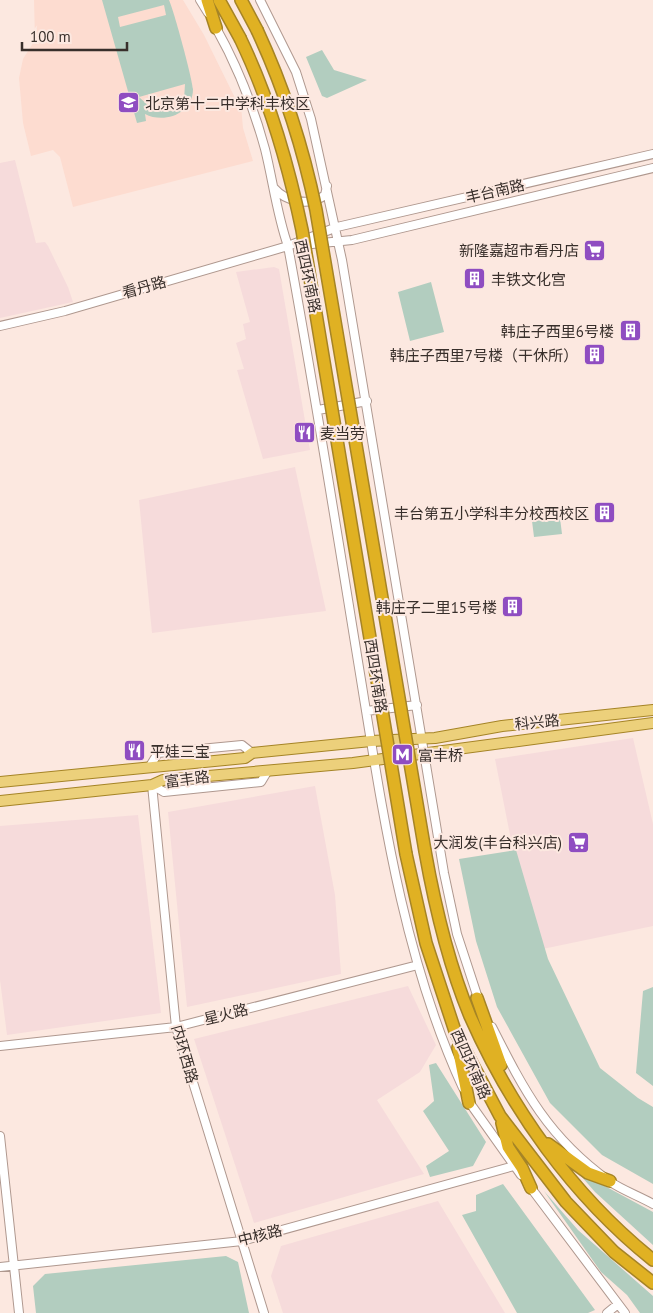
<svg xmlns="http://www.w3.org/2000/svg" width="653" height="1313" viewBox="0 0 653 1313" font-family="'PT Sans','Noto Sans SC',sans-serif">
  <rect width="100%" height="100%" fill="#fce8e0"/>
  <path fill="#f6dbdb" d="M15 160 36 243 45 242 48 246 68 287 73 302 0 318V163Z
    M274 267 279 269 310 450 263 459 237 370 244 369 236 343 246 339 243 324 250 322 236 272Z
    M295 467 326 611 152 633 139 500Z
    M633 738 653 824V926L533 951 495 759Z
    M315 786 335 895 341 974 187 1007 168 812Z
    M138 815 161 1013 7 1035 0 980V826Z
    M408 986 436 1045 420 1072 377 1100 424 1174 254 1223 194 1039Z
    M438 1201 505 1313H283L271 1276 281 1246Z"/>
  <path fill="#fddcd0" d="M34 0H183L204 35 236 100 241 106 243 128 253 161 73 207 60 157 53 150 31 156 23 123 19 78 23 59 35 40Z"/>
  <path fill="#b2cdbf" fill-rule="evenodd" d="M102 0H169C174 11 192 77 193 89 193 114 164 124 145 114L146 121 137 123ZM164 5 166 15 120 27 118 17ZM185 84 184 100 172 111 153 110 139 97Z
    M322 50 334 70 367 80 327 98 322 96 306 57Z
    M431 282 444 332 410 341 398 292Z
    M560 518 562 534 534 537 532 521Z
    M516 850 548 959 600 1068 638 1098 653 1107V1184L602 1155 550 1103 497 1007 476 941 459 859Z
    M653 987V1086L636 1073 643 991Z
    M436 1063 486 1142 473 1166 430 1177 426 1166 449 1151 423 1111 434 1101 429 1065Z
    M567 1160 588 1177 653 1212V1245L595 1192Z
    M503 1184 595 1310 588 1313H517L462 1215 476 1211V1195Z
    M544 1191 578 1230 653 1296V1313H640L627 1295 601 1272Z
    M226 1256 238 1262 249 1313H36L33 1286 45 1274Z"/>
  <g fill="none" stroke-linecap="round" stroke-linejoin="round">
    <defs>
      <path id="minor" d="M200 0 208 13
        M260 0 296 72 311 119 342 260 444 873 457 934 479 1001
        M215 26C237 65 253 105 265 149 273 181 277 215 288 246 315 392 338 539 362 686 384 822 405 962 463 1088
        M274 188C286 202 310 207 325 195L327 186
        M302 245 352 240 653 168
        M0 326 65 311 288 246 337 227 653 154
        M318 410 367 401
        M366 711 417 705
        M150 766 158 753 242 745 252 753
        M152 785 176 1027 264 1313
        M152 785 164 792 261 782 267 772
        M492 1027C525 1092 548 1137 609 1181 622 1190 639 1196 653 1204
        M0 1046 176 1027 418 965
        M467 1099 521 1175
        M0 1136 19 1313
        M528 1184 625 1313
        M0 1267 242 1241 514 1166
        M607 1313 618 1304"/>
      <path id="major" d="M0 782 245 758 252 753 371 741 435 738 502 726 653 710
        M0 801 152 785 163 780 353 763 653 723"/>
      <path id="highway" d="M207 0 216 28
        M219 0 240 38
        M241 0 257 30
        M425 851C435 907 448 963 470 1016 511 1109 573 1196 653 1260
        M406 854 426 943 455 1031 500 1116 566 1202 614 1252 653 1283
        M477 998 501 1065
        M458 1048 469 1103
        M502 1123 508 1147 522 1168 531 1188
        M548 1144 588 1173 610 1181"/>
    </defs>
    <use href="#minor" stroke="#af988f" stroke-width="10"/>
    <use href="#major" stroke="#a58426" stroke-width="12"/>
    <use href="#highway" stroke="#a58426" stroke-width="14"/>
    <use href="#minor" stroke="#fff" stroke-width="8"/>
    <use href="#major" stroke="#ecd07b" stroke-width="10"/>
    <use href="#highway" stroke="#e0b123" stroke-width="11"/>
    <defs>
      <path id="highway-bridge" d="M257 30C284 88 303 147 316 210L425 851
        M240 38C270 100 288 163 302 230L406 854"/>
    </defs>
    <use href="#highway-bridge" stroke="#a58426" stroke-width="14" stroke-linecap="butt"/>
    <use href="#highway-bridge" stroke="#e0b123" stroke-width="11"/>
  </g>
  <defs>
    <symbol id="school-square" viewBox="-11 -11 22 22"><rect x="-9" y="-9" width="18" height="18" rx="4" fill="#8f4dc1" stroke="#fce8e0"/><path d="M0-5L7-2L0 1L-7-2ZM-4 1L0 2.5L4 1V4Q0 6-4 4Z" fill="#fff"/></symbol>
    <symbol id="supermarket-square" viewBox="-11 -11 22 22"><rect x="-9" y="-9" width="18" height="18" rx="4" fill="#8f4dc1" stroke="#fce8e0"/><path d="M-6-5.5h2.5l.6 2H6L4.5 2H-2.5L-4.4-4H-6ZM-1.5 3.2a1.3 1.3 0 1 0 .1 0ZM3 3.2a1.3 1.3 0 1 0 .1 0Z" fill="#fff"/></symbol>
    <symbol id="building-square" viewBox="-11 -11 22 22"><rect x="-9" y="-9" width="18" height="18" rx="4" fill="#8f4dc1" stroke="#fce8e0"/><path d="M-4-6H4V6H1V3H-1V6H-4ZM-2.5-4.3h1.7v1.8h-1.7ZM.8-4.3h1.7v1.8H.8ZM-2.5-1h1.7V.8h-1.7ZM.8-1h1.7V.8H.8Z" fill="#fff"/></symbol>
    <symbol id="restaurant-square" viewBox="-11 -11 22 22"><rect x="-9" y="-9" width="18" height="18" rx="4" fill="#8f4dc1" stroke="#fce8e0"/><path d="M-5-6h1v4h1v-4h1v4h1v-4h1v5L-1.5 .5V6h-2V.5L-5-1ZM5-6V6H3V1.5H1.5Q1.5-4 5-6Z" fill="#fff"/></symbol>
    <symbol id="metro-square" viewBox="-11 -11 22 22"><rect x="-9" y="-9" width="18" height="18" rx="4" fill="#8f4dc1" stroke="#fce8e0"/><path d="M-5.5 5V-5H-3L0 0L3-5H5.5V5H3V-.5L0 4L-3-.5V5Z" fill="#fff"/></symbol>
  </defs>
  <g fill-rule="evenodd">
    <use href="#school-square" x="116" y="90" width="25" height="25"/>
    <use href="#supermarket-square" x="582" y="238" width="25" height="25"/>
    <use href="#building-square" x="462" y="266" width="25" height="25"/>
    <use href="#building-square" x="618" y="318" width="25" height="25"/>
    <use href="#building-square" x="582" y="342" width="25" height="25"/>
    <use href="#restaurant-square" x="292" y="420" width="25" height="25"/>
    <use href="#building-square" x="592" y="500" width="25" height="25"/>
    <use href="#building-square" x="500" y="594" width="25" height="25"/>
    <use href="#restaurant-square" x="122" y="738" width="25" height="25"/>
    <use href="#metro-square" x="390" y="742" width="25" height="25"/>
    <use href="#supermarket-square" x="566" y="830" width="25" height="25"/>
  </g>
  <g text-anchor="middle" dominant-baseline="central" stroke-width="4" stroke-linejoin="round" paint-order="stroke">
    <g font-size="15" fill="#382f2b" stroke="#fce8e0" text-anchor="end">
      <text x="145" y="103" text-anchor="start">北京第十二中学科丰校区</text>
      <text x="579" y="250">新隆嘉超市看丹店</text>
      <text x="491" y="279" text-anchor="start">丰铁文化宫</text>
      <text x="614" y="331">韩庄子西里6号楼</text>
      <text x="578" y="355">韩庄子西里7号楼（干休所）</text>
      <text x="320" y="433" text-anchor="start">麦当劳</text>
      <text x="589" y="513">丰台第五小学科丰分校西校区</text>
      <text x="497" y="607">韩庄子二里15号楼</text>
      <text x="150" y="751" text-anchor="start">平娃三宝</text>
      <text x="418" y="755" text-anchor="start">富丰桥</text>
      <text x="562" y="842">大润发(丰台科兴店)</text>
    </g>
    <g font-size="15" fill="#382f2b" stroke="#fce8e0">
      <text transform="translate(495 191) rotate(-13)">丰台南路</text>
      <text transform="translate(308 276) rotate(78)">西四环南路</text>
      <text transform="translate(144 287) rotate(-16)">看丹路</text>
      <text transform="translate(376 676) rotate(81)">西四环南路</text>
      <text transform="translate(537 722) rotate(-6)">科兴路</text>
      <text transform="translate(187 779) rotate(-8)">富丰路</text>
      <text transform="translate(226 1014) rotate(-14)">星火路</text>
      <text transform="translate(185 1054) rotate(74)">内环西路</text>
      <text transform="translate(471 1064) rotate(66)">西四环南路</text>
      <text transform="translate(260 1235) rotate(-14)">中核路</text>
    </g>
  </g>
  <path d="M22 42v8h105v-8" fill="none" stroke="#382f2b" stroke-width="2.5"/>
  <text x="30" y="42" font-size="15" fill="#382f2b" stroke="#fce8e0" stroke-width="4" paint-order="stroke">100 m</text>
</svg>
